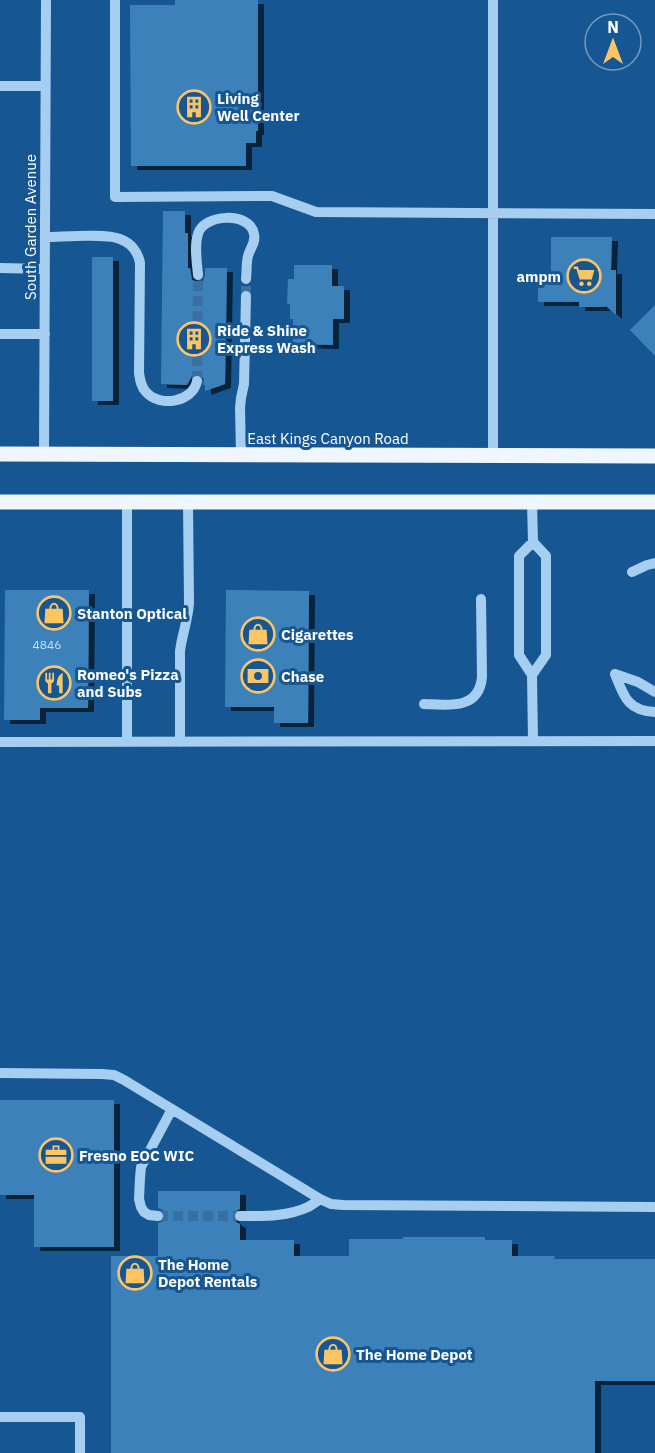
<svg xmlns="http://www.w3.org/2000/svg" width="655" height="1453" viewBox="0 0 655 1453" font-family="'IBM Plex Sans',sans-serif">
  <defs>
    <filter id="shadow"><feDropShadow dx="6" dy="4" stdDeviation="0" flood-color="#0009"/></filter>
  </defs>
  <rect width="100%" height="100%" fill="#165793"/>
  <path fill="#3e81bb" filter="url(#shadow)" d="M175 0H258V131H256V143H246V166H131L130 5H175Z
    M163 211H185V233H188V268H190L192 280 198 282 203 281 205 275V268H227L225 384 205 391V385H203L204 379 199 374 192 376 187 385 161 384Z
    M551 237H612L611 270H616V315L606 306 605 307H579V302H538V282H551Z
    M92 257H113V401H92Z
    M294 265H332V286H344V319H333V345L293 344V319H290V304H287L288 279H294Z
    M655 305V356L630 330Z
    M5 590H89L88 708H40V720H4Z
    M226 590 309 591 308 723H274V707H225Z
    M0 1100H114V1247H34V1195H0Z
    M158 1191H240V1209L234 1212 233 1217 236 1222 240 1224V1240H294V1256H349V1239H403V1237H485V1240H512V1256H555L554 1259H655V1381H595V1453H111V1256H158V1223L164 1221 165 1216 163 1210 158 1208Z"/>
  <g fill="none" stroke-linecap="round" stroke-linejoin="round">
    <path stroke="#3970a3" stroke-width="10" stroke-dasharray="10 5" stroke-linecap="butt" d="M246 296V279
      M197 381 198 275
      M158 1216H240"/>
    <path stroke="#a5cef1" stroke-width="10" d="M115 0V197L272 196 316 212 655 214
      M493 0V456
      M0 86H45
      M45 237C63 237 105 233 120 239 131 243 138 252 140 263L139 373C140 380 141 387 146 392 160 408 193 402 197 381
      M0 268 45 269
      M198 275C197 263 194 246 198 234 203 214 250 211 254 234 256 243 250 248 248 256 246 263 247 272 246 279
      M0 334H45
      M44 455 46 0
      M241 455 240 408 241 398 244 384 246 296
      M532 502 533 542 546 556V655L532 675
      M533 542 519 556V655L532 675 533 741
      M632 572 647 565 655 563
      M615 674C624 697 628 711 655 712
      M615 674 638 682 655 692
      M424 704C449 705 479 710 482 677L481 599
      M0 742 655 741
      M127 742V502
      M180 742V651C182 635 188 620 189 603L188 502
      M0 1073 102 1074 114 1075 124 1080 320 1199 331 1204 343 1205 655 1207
      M158 1216 149 1215 144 1212 141 1207 139 1199 140 1178 141 1167 172 1109
      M240 1216C262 1216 287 1217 308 1207 312 1205 316 1202 320 1199
      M0 1417H80V1453"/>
    <path stroke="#eff6ff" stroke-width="15" d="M0 454 655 456
      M0 502H655"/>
  </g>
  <defs>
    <symbol id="building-ring" viewBox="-11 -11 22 22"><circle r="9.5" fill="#165793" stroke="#ffc565" stroke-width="1.5"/><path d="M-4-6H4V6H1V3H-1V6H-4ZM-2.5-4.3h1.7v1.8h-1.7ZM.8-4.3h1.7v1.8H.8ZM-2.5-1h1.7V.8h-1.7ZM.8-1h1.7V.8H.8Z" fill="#ffc565"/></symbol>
    <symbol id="supermarket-ring" viewBox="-11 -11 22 22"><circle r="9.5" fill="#165793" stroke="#ffc565" stroke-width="1.5"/><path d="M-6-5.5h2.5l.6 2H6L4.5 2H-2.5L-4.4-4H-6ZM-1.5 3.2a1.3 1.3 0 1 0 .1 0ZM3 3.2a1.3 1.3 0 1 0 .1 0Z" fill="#ffc565"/></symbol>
    <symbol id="shop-ring" viewBox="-11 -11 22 22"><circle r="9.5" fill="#165793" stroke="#ffc565" stroke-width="1.5"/><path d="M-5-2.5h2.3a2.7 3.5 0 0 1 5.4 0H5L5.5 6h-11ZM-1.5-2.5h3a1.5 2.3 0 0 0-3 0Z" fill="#ffc565"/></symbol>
    <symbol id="bank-ring" viewBox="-11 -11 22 22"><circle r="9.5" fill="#165793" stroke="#ffc565" stroke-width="1.5"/><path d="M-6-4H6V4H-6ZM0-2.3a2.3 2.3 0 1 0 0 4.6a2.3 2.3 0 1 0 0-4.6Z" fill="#ffc565"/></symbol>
    <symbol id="restaurant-ring" viewBox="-11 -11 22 22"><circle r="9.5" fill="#165793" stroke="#ffc565" stroke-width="1.5"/><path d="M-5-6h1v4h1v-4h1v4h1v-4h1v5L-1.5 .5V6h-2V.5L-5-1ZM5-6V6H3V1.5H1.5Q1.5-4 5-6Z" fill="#ffc565"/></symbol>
    <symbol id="office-ring" viewBox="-11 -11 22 22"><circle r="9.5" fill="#165793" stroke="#ffc565" stroke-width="1.5"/><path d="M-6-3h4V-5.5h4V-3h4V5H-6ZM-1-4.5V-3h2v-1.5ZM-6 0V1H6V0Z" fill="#ffc565"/></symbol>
  </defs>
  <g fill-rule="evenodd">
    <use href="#building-ring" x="175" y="88" width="38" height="38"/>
    <use href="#supermarket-ring" x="565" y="257" width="38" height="38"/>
    <use href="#building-ring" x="175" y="320" width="38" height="38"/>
    <use href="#shop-ring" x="35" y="594" width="38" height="38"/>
    <use href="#shop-ring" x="239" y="615" width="38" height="38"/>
    <use href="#bank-ring" x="239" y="657" width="38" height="38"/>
    <use href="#restaurant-ring" x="35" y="664" width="38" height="38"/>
    <use href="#office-ring" x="37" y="1136" width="38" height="38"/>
    <use href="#shop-ring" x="116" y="1254" width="38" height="38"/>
    <use href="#shop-ring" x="314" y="1335" width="38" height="38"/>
  </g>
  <g text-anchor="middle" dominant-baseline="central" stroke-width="6" stroke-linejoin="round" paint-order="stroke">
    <g font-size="12" fill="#cfe0ee">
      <text x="47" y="644">4846</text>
    </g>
    <g font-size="15" font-weight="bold" fill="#fff" stroke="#165793" text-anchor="start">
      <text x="217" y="98">Living<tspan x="217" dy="17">Well Center</tspan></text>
      <text x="561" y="276" text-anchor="end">ampm</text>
      <text x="217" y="330">Ride &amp; Shine<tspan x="217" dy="17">Express Wash</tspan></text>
      <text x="77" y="613">Stanton Optical</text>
      <text x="281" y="634">Cigarettes</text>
      <text x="77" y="674">Romeo's Pizza<tspan x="77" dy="17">and Subs</tspan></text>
      <text x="281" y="676">Chase</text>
      <text x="79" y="1155">Fresno EOC WIC</text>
      <text x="158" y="1264">The Home<tspan x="158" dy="17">Depot Rentals</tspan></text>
      <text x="356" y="1354">The Home Depot</text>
    </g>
    <g font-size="15" fill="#fff" stroke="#165793">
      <text transform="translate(30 227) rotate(-90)">South Garden Avenue</text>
      <text x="328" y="438">East Kings Canyon Road</text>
    </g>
  </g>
  <g transform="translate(613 42)"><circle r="28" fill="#165793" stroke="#739abe" stroke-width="1.5"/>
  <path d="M0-4.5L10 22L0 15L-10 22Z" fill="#ffc565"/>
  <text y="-9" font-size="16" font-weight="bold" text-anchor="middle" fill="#ffffff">N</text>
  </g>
</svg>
